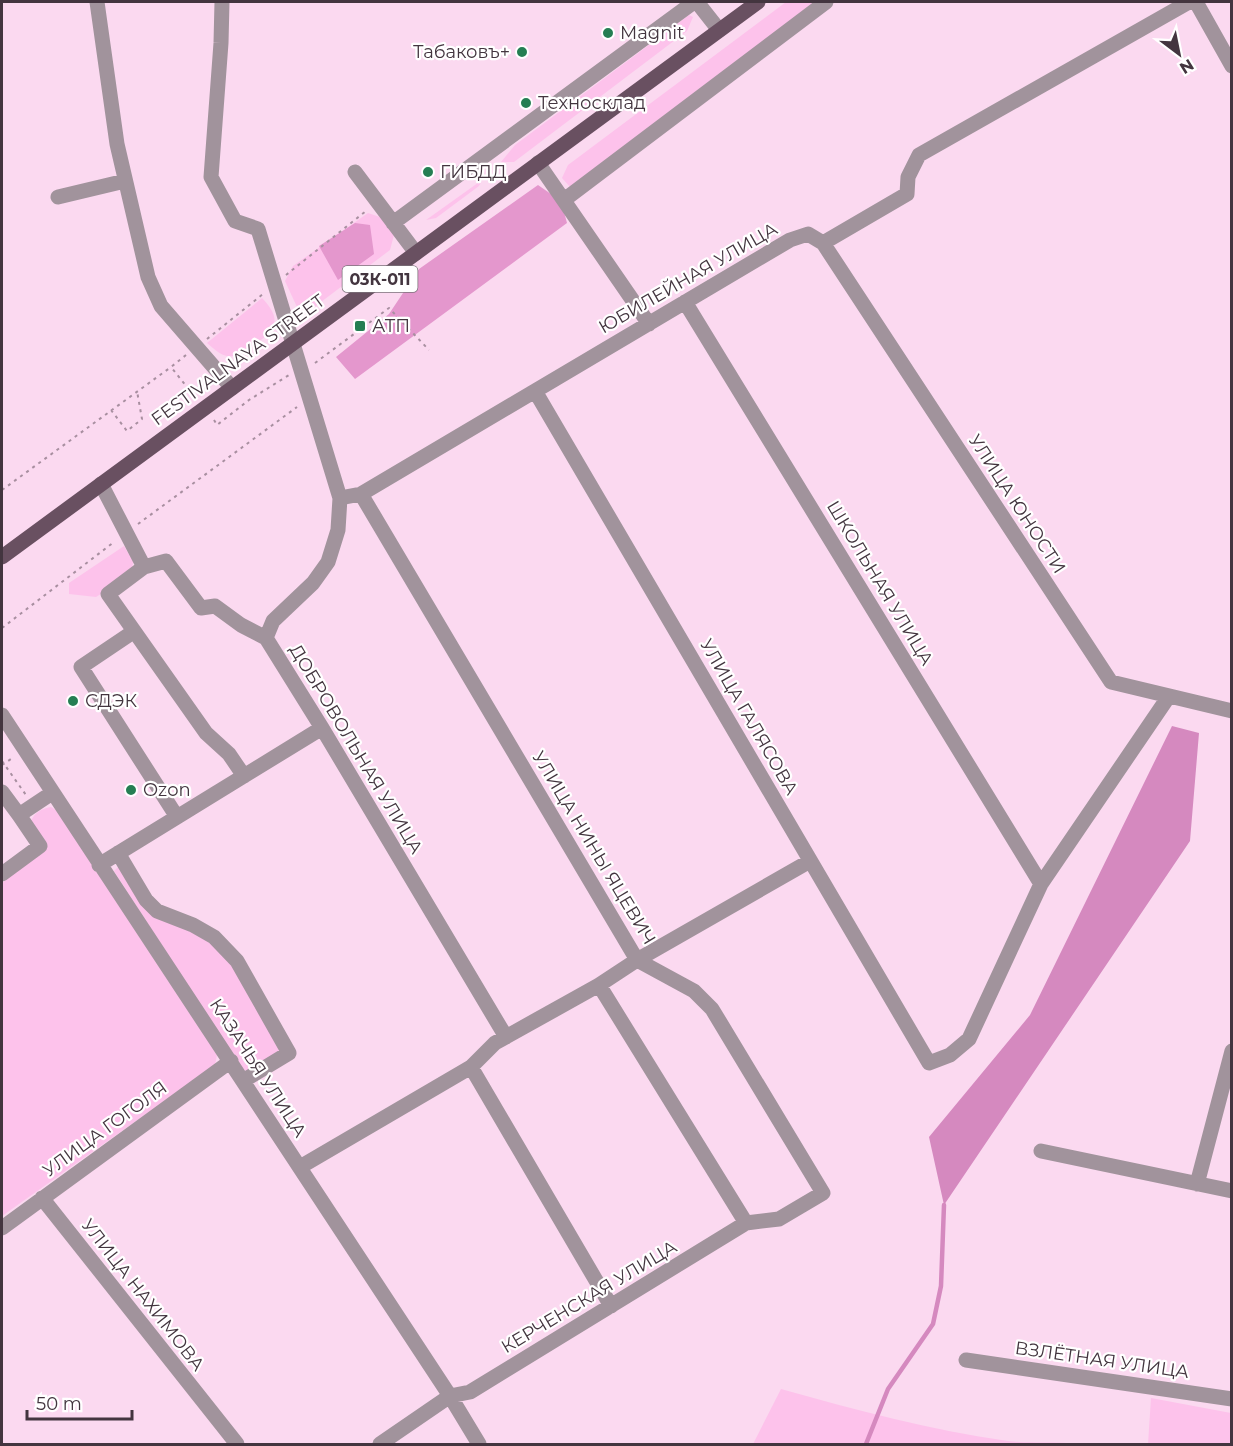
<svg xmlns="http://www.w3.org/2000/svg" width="1233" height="1446" viewBox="0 0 1233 1446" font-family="Montserrat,sans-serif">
  <rect width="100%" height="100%" fill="#fbd9f0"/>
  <path fill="#fdc2eb" d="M786 2H815L570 187 562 178 568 165Z
    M689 15 693 17 687 31 514 162H501L515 145Z
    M482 180 479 186 436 218 426 220Z
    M368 213 380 217 394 235 390 250 313 308 297 307 285 281 293 266Z
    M262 298C284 321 275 331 252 346 244 351 237 358 227 356 220 355 213 348 207 343Z
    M124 546 133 561 132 574 96 597 69 594V583Z
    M51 807 56 810 217 1055 215 1065 2 1216V883L44 851 31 821C35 812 41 809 51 807Z
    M119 866 146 909 189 926 228 958 277 1045 280 1053 248 1072 241 1068 114 871Z
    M781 1389C856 1410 930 1430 1008 1441 1032 1444 1056 1441 1081 1444H753Z
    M1151 1398 1231 1413V1444H1148Z"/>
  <path fill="#e497cd" d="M538 185 561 201 567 223 355 379 336 357 389 314 419 269Z
    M355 223 370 225 374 254 338 280 319 246Z"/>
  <path fill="#d589bf" d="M1172 726 1199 733 1190 841 944 1205 929 1137 1030 1015Z"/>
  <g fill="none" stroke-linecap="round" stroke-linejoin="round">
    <path stroke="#d589bf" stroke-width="4.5" d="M866 1444 888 1389 933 1324 941 1286 944 1205"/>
    <path stroke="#a88fa0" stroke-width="2" stroke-dasharray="3 4.5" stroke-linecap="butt" d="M286 275 366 211
      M207 339 263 294
      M186 355 171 367 195 397
      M315 363 389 308 429 350
      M111 410 127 431 142 419 137 391
      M214 420 217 425 249 400 289 375
      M2 490 171 367
      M138 524 297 407
      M2 628 114 542
      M2 761 26 795
      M2 765 14 757"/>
    <path stroke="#a1939c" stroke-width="15" d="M97 2 117 144 148 277 161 306 232 388
      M222 2 221 43 211 177 235 221 258 229 340 498 338 530 328 562 313 583 273 621 266 638
      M697 2 719 30
      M1196 2 1232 66
      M538 163 649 324
      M355 172 416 253
      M58 197 125 181
      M564 200 826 2
      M393 223 694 2
      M823 243 907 194 908 177 919 155 1189 2
      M685 302 1041 884
      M535 391 929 1063 950 1055 969 1039 1041 884 1169 696
      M101 484 144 567 166 561 201 608 215 606 241 625 266 638
      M361 494 637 960 694 991 712 1009 823 1193 779 1219 746 1223 470 1392 450 1396 380 1444
      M340 498 361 494 790 240 808 234 823 243 1111 682 1232 711
      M144 567 108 594 206 733 229 754 244 776
      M133 632 81 667 177 817
      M266 638 322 728 506 1037
      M2 715 450 1396 479 1444
      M2 792 19 815 52 793
      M118 853 146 900 157 911 193 925 214 937 237 961 289 1053 243 1081
      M99 865 322 728
      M2 874 40 846 19 815
      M599 985 746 1223
      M471 1067 611 1306
      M1041 1151 1232 1191
      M300 1167 471 1067 495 1043 599 985 637 960 810 861
      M1197 1184 1232 1051
      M42 1198 237 1444
      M2 1228 231 1061
      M966 1360 1232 1399"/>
    <path stroke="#695061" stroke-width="15" d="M2 557 758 2"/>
  </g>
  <g fill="#257e53" stroke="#fff" stroke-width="2">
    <circle cx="608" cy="33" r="6"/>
    <circle cx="522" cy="52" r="6"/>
    <circle cx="526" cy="103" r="6"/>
    <circle cx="428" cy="172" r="6"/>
    <rect x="354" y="320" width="12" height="12" rx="3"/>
    <circle cx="73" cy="701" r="6"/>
    <circle cx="131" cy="790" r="6"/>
  </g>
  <g text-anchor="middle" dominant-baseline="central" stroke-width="4.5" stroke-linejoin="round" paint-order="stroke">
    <rect fill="#fff" stroke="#7b7279" stroke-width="1.5" x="342.5" y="266" width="75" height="26" rx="4.5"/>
    <g font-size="16" font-weight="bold" fill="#43353f">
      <text x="380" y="279">03К-011</text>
    </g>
    <g font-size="18" fill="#43353f" stroke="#fff" text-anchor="start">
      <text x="620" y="33">Magnit</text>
      <text x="510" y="52" text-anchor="end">Табаковъ+</text>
      <text x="538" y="103">Техносклад</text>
      <text x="440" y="172">ГИБДД</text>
      <text x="372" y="326">АТП</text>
      <text x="85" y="701">СДЭК</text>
      <text x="143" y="790">Ozon</text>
    </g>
    <g font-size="18" fill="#43353f" stroke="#fff">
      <text transform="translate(688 278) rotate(-30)">ЮБИЛЕЙНАЯ УЛИЦА</text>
      <text transform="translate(238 360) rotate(-36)">FESTIVALNAYA STREET</text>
      <text transform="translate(1017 504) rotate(57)">УЛИЦА ЮНОСТИ</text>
      <text transform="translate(880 583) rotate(59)">ШКОЛЬНАЯ УЛИЦА</text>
      <text transform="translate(749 717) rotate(60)">УЛИЦА ГАЛЯСОВА</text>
      <text transform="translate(356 749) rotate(59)">ДОБРОВОЛЬНАЯ УЛИЦА</text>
      <text transform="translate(594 848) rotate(59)">УЛИЦА НИНЫ ЯЦЕВИЧ</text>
      <text transform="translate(258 1068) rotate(57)">КАЗАЧЬЯ УЛИЦА</text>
      <text transform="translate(105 1129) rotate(-36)">УЛИЦА ГОГОЛЯ</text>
      <text transform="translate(143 1295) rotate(52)">УЛИЦА НАХИМОВА</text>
      <text transform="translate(589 1297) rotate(-31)">КЕРЧЕНСКАЯ УЛИЦА</text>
      <text transform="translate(1102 1360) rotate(8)">ВЗЛЁТНАЯ УЛИЦА</text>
    </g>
  </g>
  <rect width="1233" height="1446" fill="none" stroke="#43353f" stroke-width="6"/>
  <g transform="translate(1179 54) rotate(148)" stroke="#ffffff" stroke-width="4.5" paint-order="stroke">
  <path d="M0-4.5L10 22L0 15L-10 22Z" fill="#43353f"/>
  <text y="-9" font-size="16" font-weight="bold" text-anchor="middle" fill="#43353f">N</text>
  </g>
  <path d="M27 1410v9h105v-9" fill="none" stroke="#43353f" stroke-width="3"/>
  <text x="36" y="1410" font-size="18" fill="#43353f" stroke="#ffffff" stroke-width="4.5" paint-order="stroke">50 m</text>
</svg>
